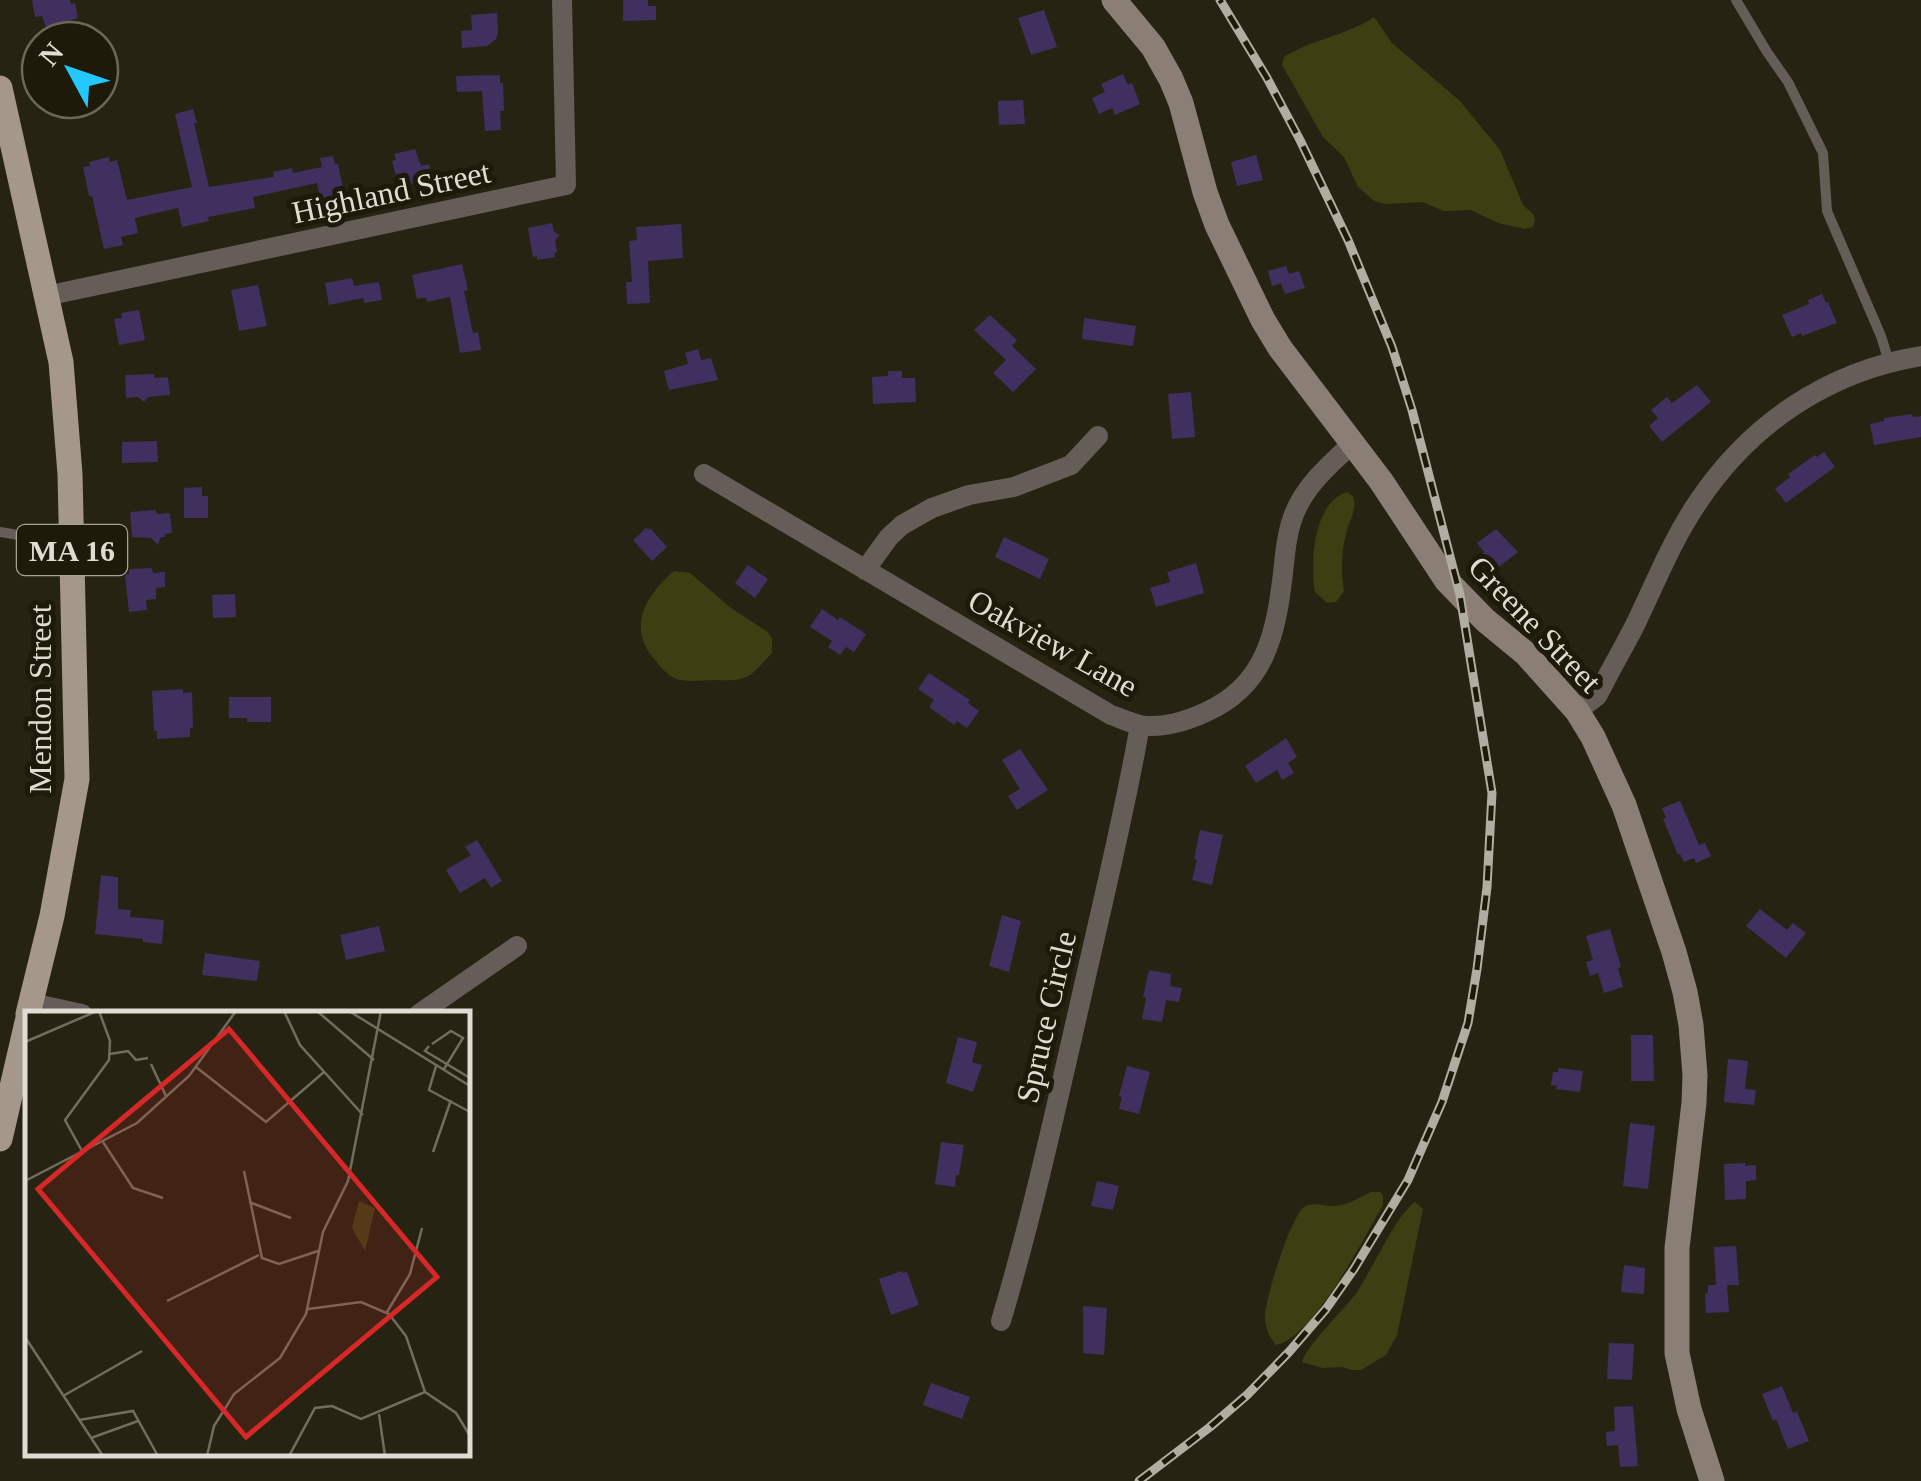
<svg xmlns="http://www.w3.org/2000/svg" width="1921" height="1481" viewBox="0 0 1921 1481" font-family="'Times New Roman',serif">
  <rect width="100%" height="100%" fill="#272313"/>
  <path fill="#3e3e13" d="M1374 17 1392 43 1460 101 1500 150 1523 205 1533 214 1535 220 1533 227 1525 229 1498 223 1471 210 1444 211 1422 202 1386 204 1374 201 1358 187 1344 157 1323 137 1282 65 1284 57C1312 39 1346 36 1374 17Z
    M1347 492 1353 496C1358 510 1349 520 1346 534 1341 553 1341 572 1344 591L1336 602 1327 603 1315 592C1310 562 1313 503 1347 492Z
    M674 571 690 573 731 608 768 632 772 638V653C765 660 758 669 750 675 739 682 725 680 712 680 700 680 685 683 674 678 665 673 658 664 652 656 627 625 648 593 674 571Z
    M1371 1192H1380L1383 1195V1205C1364 1238 1314 1337 1276 1345 1269 1337 1265 1327 1265 1316 1265 1299 1291 1216 1304 1207 1313 1201 1325 1207 1335 1206 1349 1205 1358 1198 1371 1192Z
    M1415 1202 1423 1209 1397 1335 1386 1355 1361 1370H1351L1342 1367 1323 1368 1302 1362C1304 1349 1343 1310 1355 1295 1372 1271 1395 1216 1415 1202Z"/>
  <path fill="#3f305f" d="M32 0H70L71 4 75 3 78 18 60 24 61 28 47 30 42 16 35 17Z
    M623 0H648V6H656V20L623 21Z
    M1044 10 1057 47 1031 55 1018 18Z
    M497 13 498 33 496 39 487 46 462 48 461 31 472 30 471 15Z
    M1123 74 1128 85 1132 83 1140 104 1115 115 1112 108 1099 114 1092 98 1105 92 1101 84Z
    M500 75V83H503L504 111H500L501 130 485 131 482 91 457 92 456 76Z
    M1023 100 1025 124 999 125 998 101Z
    M193 109 197 123H194L209 187 274 177 273 172 292 168 293 173 322 167 320 158 333 156 335 164H338L344 193 342 194V198L321 203 317 183 253 197 255 208 208 217 209 221 182 227 178 208 135 218 138 233 121 237 123 245 104 249 92 196H89L83 167 90 166 89 162 109 157 110 162 117 160 127 200 192 187 175 114Z
    M415 149 421 166 429 164 433 178 399 187 392 161 396 160 394 154Z
    M1256 155 1263 180 1237 186 1231 162Z
    M552 223 554 232 560 235 555 240 557 252 554 253 555 257 537 260V256L533 257 528 228Z
    M681 224 683 258 648 261 650 303 627 304 626 282H632L629 241 637 240 636 227Z
    M462 264 468 290 464 291 473 333 478 332 481 350 460 353 450 297 427 302 426 297 417 299 412 275Z
    M1286 266 1289 274 1299 271 1305 288 1285 294 1281 283 1272 286 1268 271Z
    M352 278 354 286 379 282 382 300 364 303 363 298 329 305 325 283Z
    M258 285 267 326 239 331 231 290Z
    M1822 294 1826 303 1828 302 1837 323 1802 336 1801 333 1792 337 1782 315 1809 304 1808 300Z
    M139 310 145 340 119 345 114 319 122 318 121 313Z
    M990 315 1017 340 1012 346 1036 369 1013 392 993 373 1006 360 974 330Z
    M1084 318 1136 326 1133 346 1082 339Z
    M698 349 701 360 711 358 718 380 669 390 664 371 688 364 685 353Z
    M888 371H902V378H915L916 402 873 404 872 377 888 376Z
    M154 374V378L168 377 170 395 148 397 144 402 138 397 126 398 125 375Z
    M1697 385 1711 402 1662 442 1649 426 1658 418 1651 410 1667 397 1672 403Z
    M1191 392 1195 437 1172 439 1168 394Z
    M1912 414 1913 417 1921 416V437L1874 445 1870 424 1884 421V418Z
    M157 441 158 462 122 463V442Z
    M1824 452 1835 467 1786 503 1775 489 1790 477 1788 474 1815 455 1817 457Z
    M202 487V496H208V518H184V488Z
    M156 510 157 514 170 513 172 533 165 534V537H161L158 545 151 538 132 537 130 512Z
    M646 528 649 530 650 528 667 547 652 561 633 540Z
    M1496 529 1518 552 1495 570 1482 554 1484 552 1477 543Z
    M1004 537 1049 559 1040 579 995 557Z
    M1196 563 1204 593 1156 607 1150 588 1170 582 1167 572Z
    M748 565 768 579 755 598 735 583Z
    M152 568 153 573 165 572V587L156 588V599L146 600 147 610 129 612 125 575 129 574V569Z
    M235 594 236 617 213 618 212 595Z
    M822 609 838 620 840 617 866 634 854 652 846 647 840 655 828 647 832 641 810 627Z
    M929 673 970 700 968 703 979 711 967 728 957 721 954 725 929 707 934 700 918 689Z
    M183 689V693L192 692 193 728H190V737L157 739V731H154L152 691Z
    M229 697H271V722H247V718H229Z
    M1286 738 1297 757 1288 763 1294 773 1282 780 1277 770 1256 783 1245 766Z
    M1020 749 1048 790 1017 810 1008 796 1020 789 1002 760Z
    M1680 801 1699 845 1705 843 1711 856 1696 863 1694 858 1684 862 1680 854 1678 855 1663 819 1666 818 1662 808Z
    M1200 830 1223 835 1212 885 1192 880 1197 860 1194 859Z
    M477 840 502 881 491 888 485 878 460 893 446 870 471 855 465 847Z
    M101 875 118 877V909L131 910 130 917 164 920 162 944 143 942V939L95 934Z
    M1760 909 1787 930 1793 923 1806 933 1786 958 1746 926Z
    M1002 915 1021 921 1009 972 989 966Z
    M379 926 385 951 346 960 340 935Z
    M1610 929 1621 967 1618 968 1623 987 1604 993 1598 973 1590 976 1586 962 1593 960 1586 936Z
    M205 953 260 961 257 981 202 975Z
    M1149 970 1171 974 1170 986 1182 988 1179 1002 1166 1000 1162 1022 1142 1019 1146 998 1143 997Z
    M1631 1035H1653L1654 1081H1631Z
    M958 1037 977 1042 972 1062 982 1065 973 1092 946 1083Z
    M1728 1059 1748 1061 1745 1089 1756 1090 1754 1105 1724 1102Z
    M1127 1066 1150 1072 1139 1114 1119 1109 1122 1097 1119 1096Z
    M1558 1068 1583 1071 1580 1092 1556 1089 1557 1086 1551 1085 1553 1072H1558Z
    M1630 1123 1655 1126 1648 1189 1623 1186Z
    M941 1142 964 1145 959 1175H956L955 1187 935 1184Z
    M1745 1163V1166L1756 1165V1180L1746 1181V1199L1725 1200 1724 1164Z
    M1097 1181 1119 1186 1113 1210 1091 1206Z
    M1736 1246 1739 1285H1727L1729 1312 1706 1313 1705 1294 1708 1293V1285H1716L1714 1247Z
    M1624 1265 1645 1268 1644 1294 1621 1292Z
    M902 1271 903 1273 907 1272 919 1305 891 1315 879 1279Z
    M1083 1306 1107 1308 1104 1355 1083 1353Z
    M1609 1343 1634 1344 1632 1380 1607 1379Z
    M931 1383 970 1397 962 1419 923 1405Z
    M1782 1386 1793 1413 1797 1412 1809 1441 1788 1449 1776 1419 1773 1421 1762 1394Z
    M1633 1406 1638 1466 1620 1467 1618 1445 1607 1446 1606 1432 1615 1431 1614 1407Z"/>
  <g fill="none" stroke-linecap="round" stroke-linejoin="round">
    <path stroke="#655d58" stroke-width="10" d="M1736 0 1767 52 1788 82 1823 153 1827 211 1881 336 1889 362
      M0 532 71 544"/>
    <path stroke="#655d58" stroke-width="20" d="M46 296 566 185 562 0
      M704 474 1111 715C1120 718 1130 723 1140 725 1161 729 1187 721 1206 712 1266 685 1276 633 1283 573 1285 555 1286 537 1292 520 1302 488 1329 465 1353 443
      M865 570 889 537 902 525 932 508 969 495 1014 487 1071 465 1098 436
      M1577 711 1597 696 1603 685C1613 665 1625 645 1635 625 1655 584 1672 540 1698 502 1750 424 1828 371 1921 356
      M31 1003 82 1014
      M419 1014 517 946
      M1001 1321C1033 1213 1057 1104 1082 994 1102 905 1124 816 1140 725"/>
    <path stroke="#8a7e75" stroke-width="25" d="M1114 0 1153 47 1171 79 1181 103 1205 192 1217 225 1263 320 1280 348 1381 481 1447 581 1485 620 1525 653 1577 711 1593 737 1624 805 1674 952 1685 992 1691 1025 1695 1075 1694 1103 1677 1248V1353L1689 1409 1712 1481"/>
    <path stroke="#a6978b" stroke-width="25" d="M0 88 61 362 70 474 77 779 52 916 28 1014
      M0 1139 28 1018"/>
    <defs>
      <path id="rail" d="M1139 1481 1210 1427 1247 1395 1289 1352 1326 1309 1354 1269 1408 1180 1442 1102 1468 1023 1477 969 1487 887 1492 793 1460 595 1412 410 1392 347 1348 240 1300 140 1267 78 1220 0"/>
    </defs>
    <use href="#rail" stroke="#b0ada1" stroke-width="9"/>
    <use href="#rail" stroke="#1e1a09" stroke-width="5" stroke-dasharray="15" stroke-linecap="butt"/>
  </g>
  <g text-anchor="middle" dominant-baseline="central" stroke-width="10" stroke-linejoin="round" paint-order="stroke">
    <rect fill="#1e1a09" stroke="#a5a296" stroke-width="2.5" x="17" y="525" width="110" height="50" rx="8"/>
    <g font-size="30" font-weight="bold" fill="#dfdcd2">
      <text x="72" y="550">MA 16</text>
    </g>
    <g font-size="32" fill="#dfdcd2" stroke="#1e1a09">
      <text transform="translate(391 192) rotate(-12)">Highland Street</text>
      <text transform="translate(1535 624) rotate(46)">Greene Street</text>
      <text transform="translate(1053 643) rotate(29)">Oakview Lane</text>
      <text transform="translate(40 699) rotate(-90)">Mendon Street</text>
      <text transform="translate(1046 1017) rotate(-77)">Spruce Circle</text>
    </g>
  </g>
  <g transform="translate(25 1011)">
    <rect width="445" height="445" fill="#272313"/>
    <path d="M334 190 350 197 340 240 327 217Z" fill="#3e3e13"/>
    <path fill="none" stroke="#716d5f" stroke-width="2.5" d="M259 0 275 34 338 104M292 0 349 49M324 0 445 75M0 31 72 0M407 33 426 20 438 27 419 58M404 35 400 40 445 67M85 43 103 40 111 49 123 47M126 53 141 85M411 55 404 79 445 101M171 56 241 111 299 61M78 131 108 177 138 187M57 140 40 109 84 49 85 30 74 0M408 141 426 89M219 160 237 247 254 253 293 240M0 170 112 112 164 65 211 0M224 191 266 207M142 290 234 244M283 298 336 291 364 303 381 325 400 381 431 402 445 425M362 301 385 263 397 217M0 326 78 445M38 385 117 340M354 403 360 445M54 409 108 400 133 445M66 427 113 410M182 445 189 415 209 383 255 347 281 303 298 221 323 170 356 0M264 445 290 397 307 395 336 408 400 381"/>
    <path fill="#d62828" fill-opacity="0.15" stroke="#d62828" stroke-width="5" d="M204 18 412 266 221 426 13 178Z"/>
    <rect width="445" height="445" fill="none" stroke="#dfdcd2" stroke-width="5"/>
  </g>
  <g transform="translate(70 70) rotate(310)"><circle r="48" fill="#1e1a09" stroke="#6b6859" stroke-width="2.5"/>
  <path d="M0-8L18 38L0 25L-18 38Z" fill="#23c9fe"/>
  <text y="-15" font-size="28" font-weight="bold" text-anchor="middle" fill="#dfdcd2">N</text>
  </g>
</svg>
